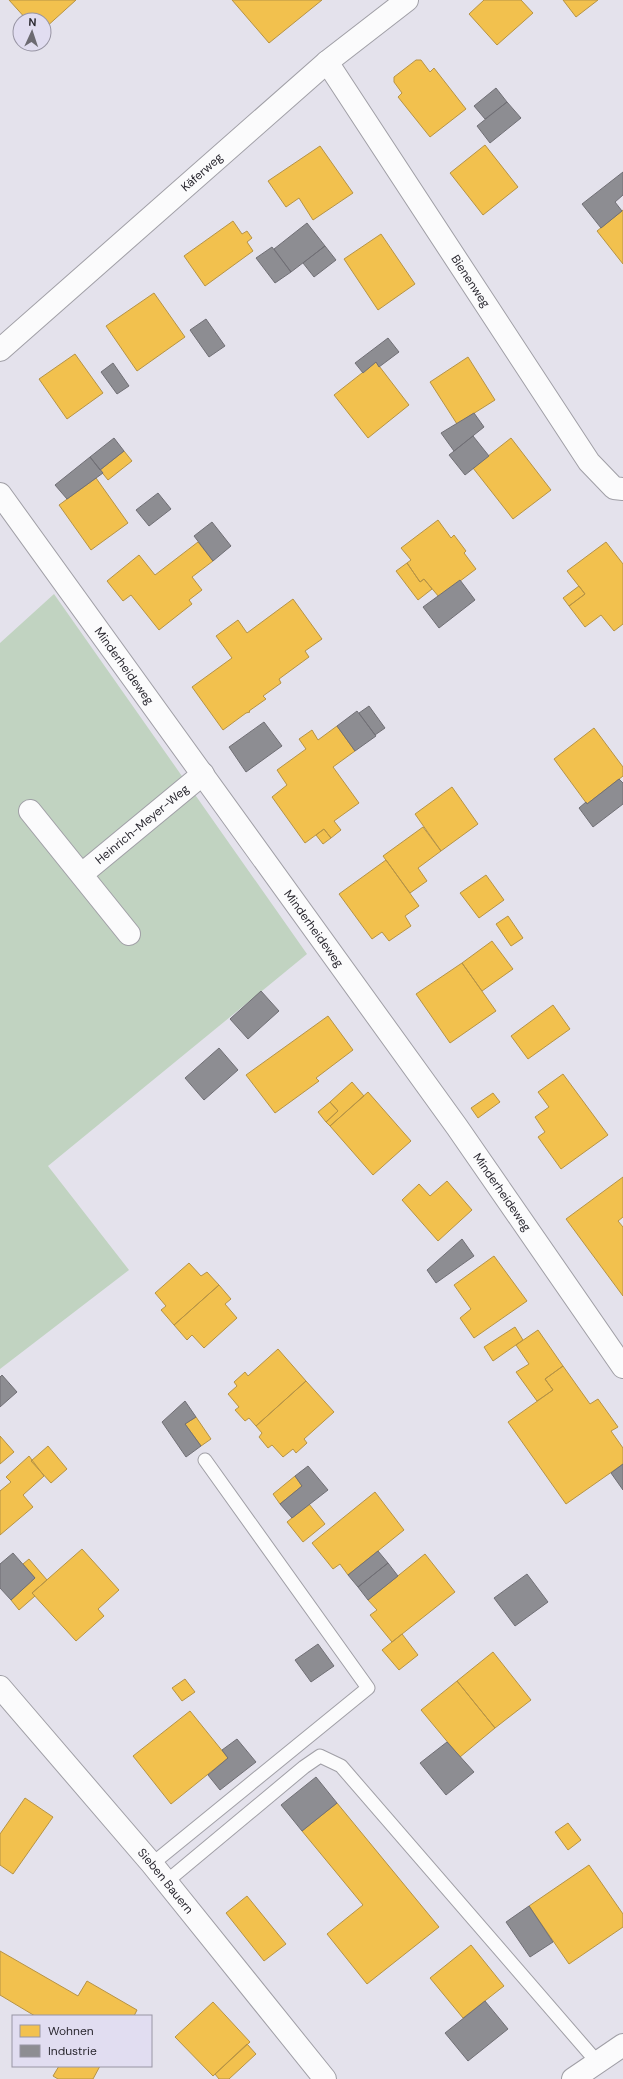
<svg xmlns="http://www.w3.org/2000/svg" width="623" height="2079" viewBox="0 0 623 2079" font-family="'DM Sans',sans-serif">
  <rect width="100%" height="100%" fill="#e4e2ec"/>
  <path fill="#c1d3c1" d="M54 594 307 954 48 1166 129 1270 0 1369V643Z"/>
  <path fill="#f2c14e" stroke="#b69345" d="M9 0H76L44 29V20H27Z
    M232 0H322L269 43Z
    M484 0H521L533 13 497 45 469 14Z
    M563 0H598L576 17Z
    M416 60H421L430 72 434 68 466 109 430 137 398 97 402 93 394 82V77Z
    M485 145 518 187 483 215 450 173Z
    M320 146 353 193 313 220 299 198 286 207 268 181Z
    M623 210V264L597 231Z
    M233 221 242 234 247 231 252 238 247 242 253 251 205 286 184 256Z
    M381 234 415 284 378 310 344 259Z
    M154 293 185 337 137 371 106 326Z
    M75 354 103 393 67 419 39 379Z
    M468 357 495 400 457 424 430 382Z
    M376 362 409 405 368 438 334 395Z
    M511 438 551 490 513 519 473 468Z
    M124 451 132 461 108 480 100 470Z
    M96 478 128 523 91 550 59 505Z
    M438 520 451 538 454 535 466 551 464 553 476 569 439 597 424 579 420 582 407 563 411 560 401 548Z
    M198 542 213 561 192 577 202 590 189 600 192 604 159 630 131 595 123 601 107 581 139 555 155 575Z
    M606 542 623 564V624L614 631 601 615 585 627 569 606 585 594 567 571Z
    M407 563 420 582 424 579 432 589 418 600 396 571Z
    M579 586 585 594 569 606 563 598Z
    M293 599 322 639 305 651 309 657 279 679 281 683 263 696 266 699 249 711 250 712 246 713 223 730 192 687 232 658 216 636 238 620 247 633Z
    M337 726 355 751 333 767 359 803 334 821 341 830 331 838 324 829 305 843 272 797 287 785 277 770 306 749 299 739 312 730 318 740Z
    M594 728 623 767V776L587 804 554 759Z
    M452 787 478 824 441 851 415 814Z
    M423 827 441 851 418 868 427 881 410 893 383 856Z
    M324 829 331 838 323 844 316 835Z
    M386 860 419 906 405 916 411 926 389 941 382 932 372 939 339 894Z
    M486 875 504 900 479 918 460 893Z
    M508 916 523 938 511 946 496 924Z
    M492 941 513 969 482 991 462 963Z
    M462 963 496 1011 450 1043 416 994Z
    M553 1005 570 1029 528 1059 511 1036Z
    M328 1016 353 1050 316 1078 319 1081 275 1113 246 1075Z
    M563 1074 608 1135 561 1169 538 1137 545 1132 535 1117 549 1107 538 1092Z
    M352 1082 364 1096 330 1126 326 1122 338 1111 330 1102Z
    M368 1092 411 1141 373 1175 330 1126Z
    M493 1093 500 1102 478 1118 471 1108Z
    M330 1102 338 1111 326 1122 318 1112Z
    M623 1177V1217L618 1221 623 1227V1296L566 1219Z
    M447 1181 472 1210 438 1241 402 1200 419 1184 430 1196Z
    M494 1256 527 1301 474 1338 460 1318 471 1309 454 1285Z
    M189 1263 201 1276 207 1272 219 1285 174 1325 161 1310 166 1306 155 1293Z
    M219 1285 231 1299 225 1304 237 1318 204 1348 192 1335 187 1340 174 1325Z
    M515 1327 523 1340 493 1361 484 1347Z
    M538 1330 563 1366 545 1379 553 1390 537 1401 516 1372 529 1364 516 1345Z
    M278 1349 306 1381 256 1426 249 1418 245 1421 235 1410 239 1407 228 1394 237 1386 234 1382 245 1372 248 1376Z
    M563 1366 590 1404 598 1399 618 1427 611 1431 623 1448V1464L566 1504 508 1422 553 1390 545 1379Z
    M306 1381 334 1412 304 1439 307 1443 296 1453 293 1449 283 1457 272 1445 268 1448 259 1437 262 1433 256 1426Z
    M196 1417 211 1439 201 1446 185 1424Z
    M0 1436 14 1452 0 1464Z
    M48 1446 67 1469 51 1483 31 1461Z
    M29 1456 44 1476 23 1495 33 1507 0 1535V1491L11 1482 6 1477Z
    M295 1476 302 1486 280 1504 273 1494Z
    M375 1492 404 1530 348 1575 340 1564 333 1569 312 1543Z
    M309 1504 325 1524 303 1542 287 1522Z
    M82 1549 119 1590 98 1609 104 1616 76 1641 32 1593Z
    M425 1554 455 1592 392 1642 370 1615 377 1610 368 1600Z
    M29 1559 47 1580 32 1593 35 1596 19 1610 11 1600 35 1578 23 1564Z
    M402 1634 418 1655 399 1670 382 1650Z
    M493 1652 531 1700 495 1728 457 1681Z
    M185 1679 195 1692 182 1701 172 1688Z
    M457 1681 495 1728 460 1757 421 1710Z
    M190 1711 228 1758 171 1804 133 1756Z
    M25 1798 53 1817 13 1874 0 1865V1834Z
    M337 1803 439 1927 367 1984 327 1934 363 1905 302 1831Z
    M568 1823 581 1840 568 1850 555 1832Z
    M589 1865 623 1914V1927L569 1964 529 1906Z
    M247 1896 286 1944 264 1961 226 1913Z
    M471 1945 504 1986 463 2018 430 1978Z
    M0 1951 78 1996 87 1981 137 2010 134 2016H35L0 1995Z
    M213 2002 250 2042 213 2076 175 2037Z
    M247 2044 256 2054 229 2079H219L215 2074Z
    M59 2066H100L93 2079H58L53 2076Z"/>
  <path fill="#8d8d92" stroke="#706f75" d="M496 88 507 102 485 119 474 106Z
    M507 102 521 118 490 143 477 126Z
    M623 172V195L615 202 622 211 601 228 582 204Z
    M307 223 325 246 291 272 274 249Z
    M325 246 336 260 314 277 303 263Z
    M272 247 291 272 275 283 256 258Z
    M206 319 225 346 209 357 190 330Z
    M388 338 399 352 379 367 376 362 363 373 355 363Z
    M113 363 129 386 117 394 101 372Z
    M474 413 484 427 454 451 441 433Z
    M473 436 489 456 465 475 449 455Z
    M114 438 124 451 100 470 90 457Z
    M90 457 103 473 67 499 55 485Z
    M158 493 171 509 149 526 136 510Z
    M212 522 231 546 213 561 194 536Z
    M460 580 475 600 439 628 423 607Z
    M369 706 385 728 375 735 359 713Z
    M357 711 376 736 355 751 337 726Z
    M264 722 282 746 246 772 229 747Z
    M619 779 623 783V804L593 827 579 808 586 802 587 804Z
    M261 991 279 1011 248 1039 230 1019Z
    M219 1048 238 1070 204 1100 185 1078Z
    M462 1239 474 1256 436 1283 427 1270Z
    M2 1375 17 1392 0 1407V1377Z
    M185 1401 196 1417 185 1424 201 1446 186 1457 162 1422Z
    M623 1464V1490L611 1473Z
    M308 1466 328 1490 292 1518 280 1504 302 1486 295 1476Z
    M378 1551 388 1563 358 1587 348 1575Z
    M13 1553 35 1578 11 1600 0 1588V1564Z
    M388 1563 398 1576 368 1600 358 1587Z
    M527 1574 548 1602 515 1626 494 1598Z
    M318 1644 334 1666 311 1682 295 1660Z
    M237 1739 256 1762 220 1790 208 1775 228 1758 222 1750Z
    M447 1742 474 1772 446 1795 420 1763Z
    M316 1777 337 1803 302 1831 281 1805Z
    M529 1906 553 1942 530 1957 506 1922Z
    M485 2001 508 2029 468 2061 445 2033Z"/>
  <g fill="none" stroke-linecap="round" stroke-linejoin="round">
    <defs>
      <path id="service" d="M152 1864 368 1688 205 1460
        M166 1882 304 1767 320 1756 341 1766 598 2063"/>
      <g id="minor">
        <path id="s1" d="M327 62 589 462 614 488 623 489"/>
        <path id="s2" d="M0 350 327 62 407 0"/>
        <path id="s3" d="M0 494 457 1127 623 1367"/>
        <path d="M30 811 129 934"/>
        <path id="s4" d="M82 874 203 774"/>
        <path id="s5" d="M0 1687 152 1864 325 2079"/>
      </g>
      <path id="tertiary" d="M573 2079 623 2045"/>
    </defs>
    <use href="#service" stroke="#a09fa6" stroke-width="15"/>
    <use href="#minor" stroke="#a09fa6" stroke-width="24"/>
    <use href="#tertiary" stroke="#a09fa6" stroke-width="24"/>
    <use href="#service" stroke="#fbfbfc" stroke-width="13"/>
    <use href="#minor" stroke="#fbfbfc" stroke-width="22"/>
    <use href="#tertiary" stroke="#fbfbfc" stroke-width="22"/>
  </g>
  <g text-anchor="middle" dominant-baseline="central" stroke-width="4" stroke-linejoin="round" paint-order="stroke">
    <g font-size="12" fill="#2b2931" stroke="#e1ddf1">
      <text stroke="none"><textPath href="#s2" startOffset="269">Käferweg</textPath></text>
      <text stroke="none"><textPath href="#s1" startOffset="262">Bienenweg</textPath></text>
      <text stroke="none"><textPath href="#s3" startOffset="212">Minderheideweg</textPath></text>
      <text stroke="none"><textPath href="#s4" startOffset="78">Heinrich-Meyer-Weg</textPath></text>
      <text stroke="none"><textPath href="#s3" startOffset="536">Minderheideweg</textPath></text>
      <text stroke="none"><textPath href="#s3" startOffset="860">Minderheideweg</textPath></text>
      <text stroke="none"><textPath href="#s5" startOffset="255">Sieben Bauern</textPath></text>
    </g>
  </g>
  <rect x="12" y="2015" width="140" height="52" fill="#e1ddf1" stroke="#9895a4"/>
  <rect x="20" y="2025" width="20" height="12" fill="#f2c14e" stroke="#9895a4"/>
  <text x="48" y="2035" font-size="12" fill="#2b2931">Wohnen</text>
  <rect x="20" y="2045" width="20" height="12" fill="#8d8d92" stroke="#9895a4"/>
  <text x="48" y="2055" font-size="12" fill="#2b2931">Industrie</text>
  <g transform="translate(32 32) rotate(3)"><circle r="19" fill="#e1ddf1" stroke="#9895a4"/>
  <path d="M0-3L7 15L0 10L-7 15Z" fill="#6c6a72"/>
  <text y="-6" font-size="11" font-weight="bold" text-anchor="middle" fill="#2b2931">N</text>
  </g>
</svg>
